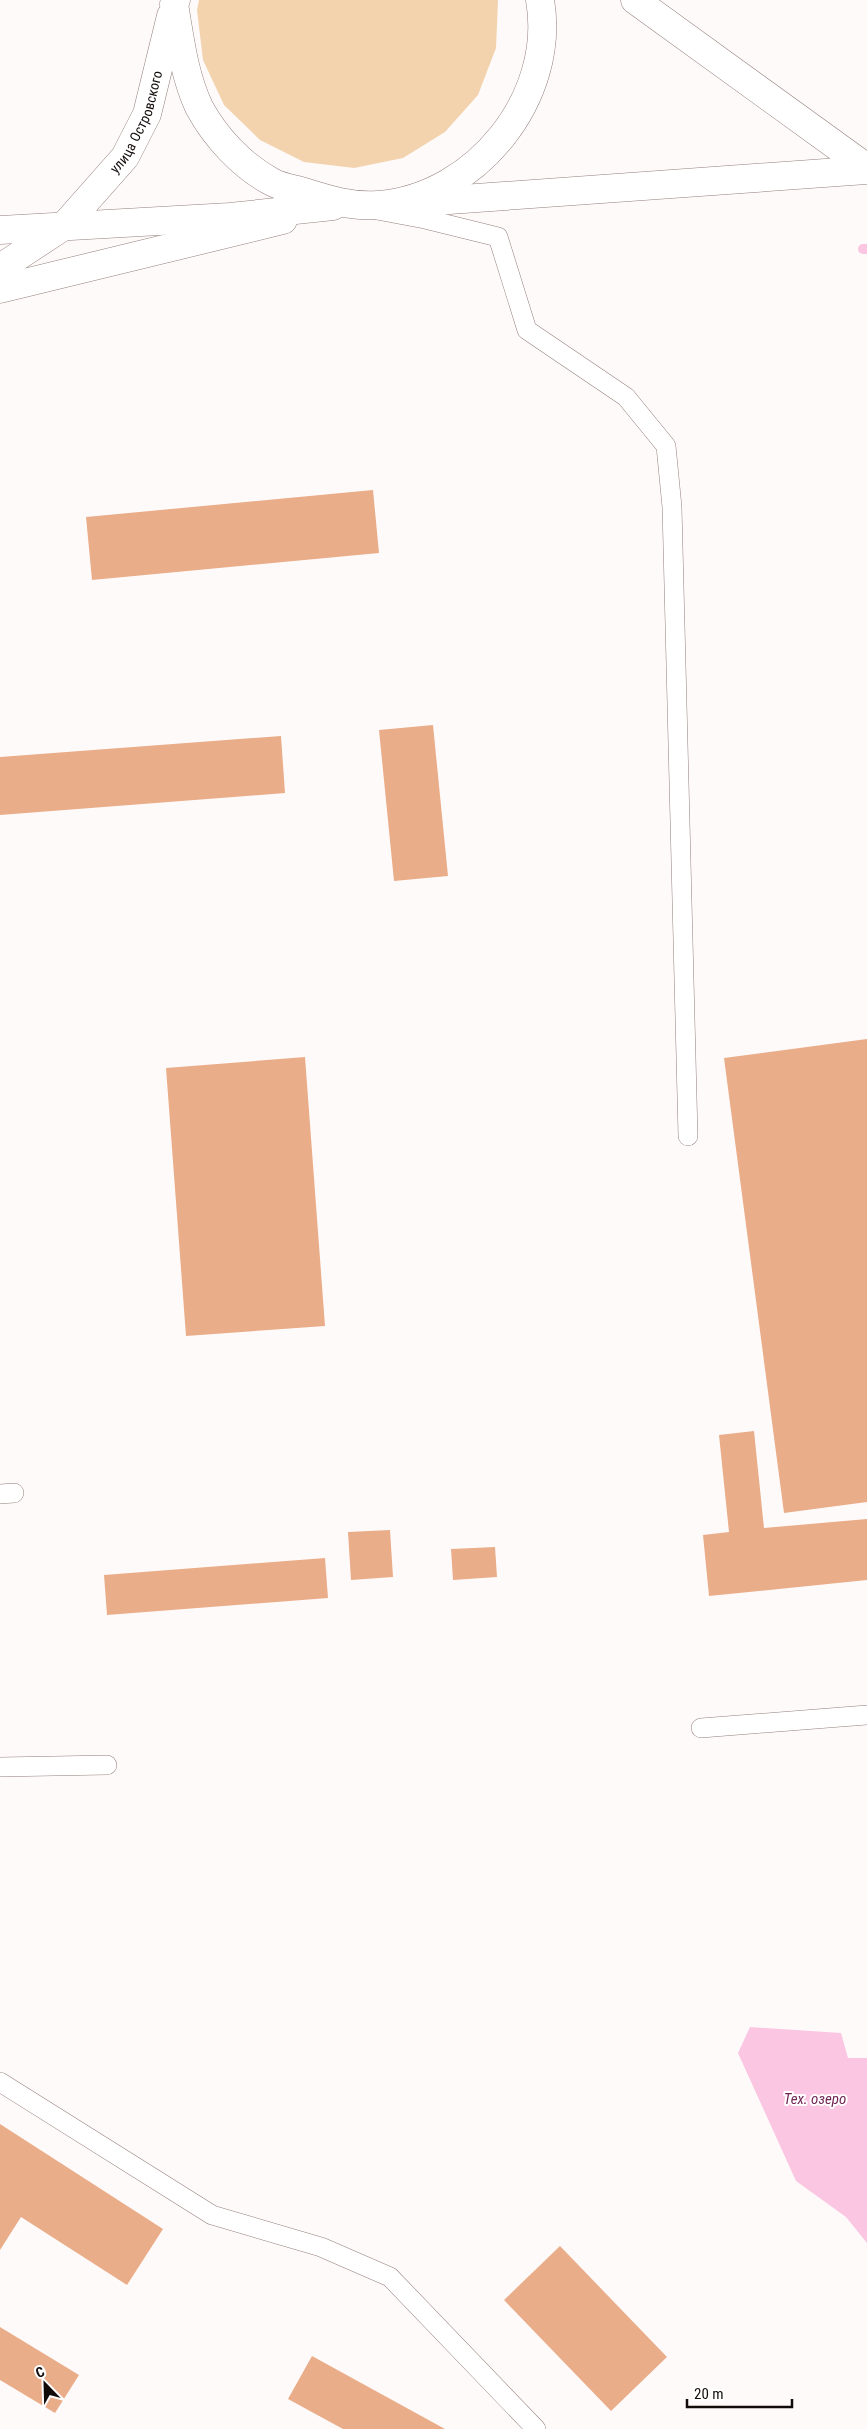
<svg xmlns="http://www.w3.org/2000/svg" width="867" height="2429" viewBox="0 0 867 2429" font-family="'Roboto Condensed',sans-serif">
  <rect width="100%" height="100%" fill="#fffafa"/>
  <path fill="#f3d3ad" d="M199 0H498L496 48 478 95 445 132 403 158 354 168 304 162 260 140 224 105 203 60 197 10Z"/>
  <path fill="#fbc6e1" d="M750 2027 841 2033 848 2058H867V2243L846 2217 796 2181 738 2053Z"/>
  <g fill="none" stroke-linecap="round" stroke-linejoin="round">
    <path stroke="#fbc6e1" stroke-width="10" d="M863 249H867"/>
  </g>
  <path fill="#eaad89" d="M373 490 379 553 92 580 86 517Z
    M433 725 448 876 394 881 379 730Z
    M281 736 285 793 0 815V757Z
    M867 1039V1502L784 1513 724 1058Z
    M305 1057 325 1326 186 1336 166 1068Z
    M754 1431 764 1528 867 1519V1580L709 1596 703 1535 729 1532 719 1435Z
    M390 1530 393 1577 351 1580 348 1532Z
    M495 1547 497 1577 453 1580 451 1549Z
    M325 1558 328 1598 107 1615 104 1575Z
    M0 2124 163 2229 127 2285 21 2217 0 2250Z
    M560 2246 667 2357 611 2411 504 2300Z
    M0 2327 79 2375 55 2413 0 2380Z
    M312 2356 445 2429H343L288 2399Z"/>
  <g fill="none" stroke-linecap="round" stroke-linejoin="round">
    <defs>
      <path id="lane" d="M377 210 425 219 498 237 527 330 626 397 666 446 672 507 688 1136
        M0 1494 14 1493
        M701 1728 867 1715
        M0 1767 107 1765
        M0 2082 212 2215 321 2247 390 2277 536 2429"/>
      <path id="street" d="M0 268 64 226
        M0 289 283 220"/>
      <g id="secondary">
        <path d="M176 0 174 4C180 39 184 75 199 107 215 137 242 166 272 182 281 187 294 189 304 192 329 200 352 207 378 205 476 198 557 97 540 0"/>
        <path d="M635 0 867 168"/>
        <path d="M421 202 867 170"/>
        <path id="s1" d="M64 226 125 157 147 114 171 16"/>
        <path d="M0 230 230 217 333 206"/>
      </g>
    </defs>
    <use href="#lane" stroke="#93807d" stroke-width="20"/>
    <use href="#street" stroke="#93807d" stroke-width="29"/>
    <use href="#secondary" stroke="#93807d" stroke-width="29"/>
    <use href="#lane" stroke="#fff" stroke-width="19"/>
    <use href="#street" stroke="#fff" stroke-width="28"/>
    <use href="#secondary" stroke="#fff" stroke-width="28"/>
  </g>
  <g text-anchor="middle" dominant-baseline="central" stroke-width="4" stroke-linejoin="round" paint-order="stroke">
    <g font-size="14" fill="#110b0a" stroke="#fff">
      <text stroke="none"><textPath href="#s1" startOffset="129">улица Островского</textPath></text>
    </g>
    <g font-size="15" font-style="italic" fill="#712754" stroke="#fff">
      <text x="815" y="2099">Тех. озеро</text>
    </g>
  </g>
  <g transform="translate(45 2384) rotate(337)" stroke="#ffffff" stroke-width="4" paint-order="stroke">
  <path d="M0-4L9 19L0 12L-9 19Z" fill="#110b0a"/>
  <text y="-8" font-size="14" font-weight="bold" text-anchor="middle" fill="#110b0a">С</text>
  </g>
  <path d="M687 2399v8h105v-8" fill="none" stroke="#110b0a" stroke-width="2.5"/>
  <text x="694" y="2399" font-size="15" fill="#110b0a" stroke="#ffffff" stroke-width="4" paint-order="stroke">20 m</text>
</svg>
